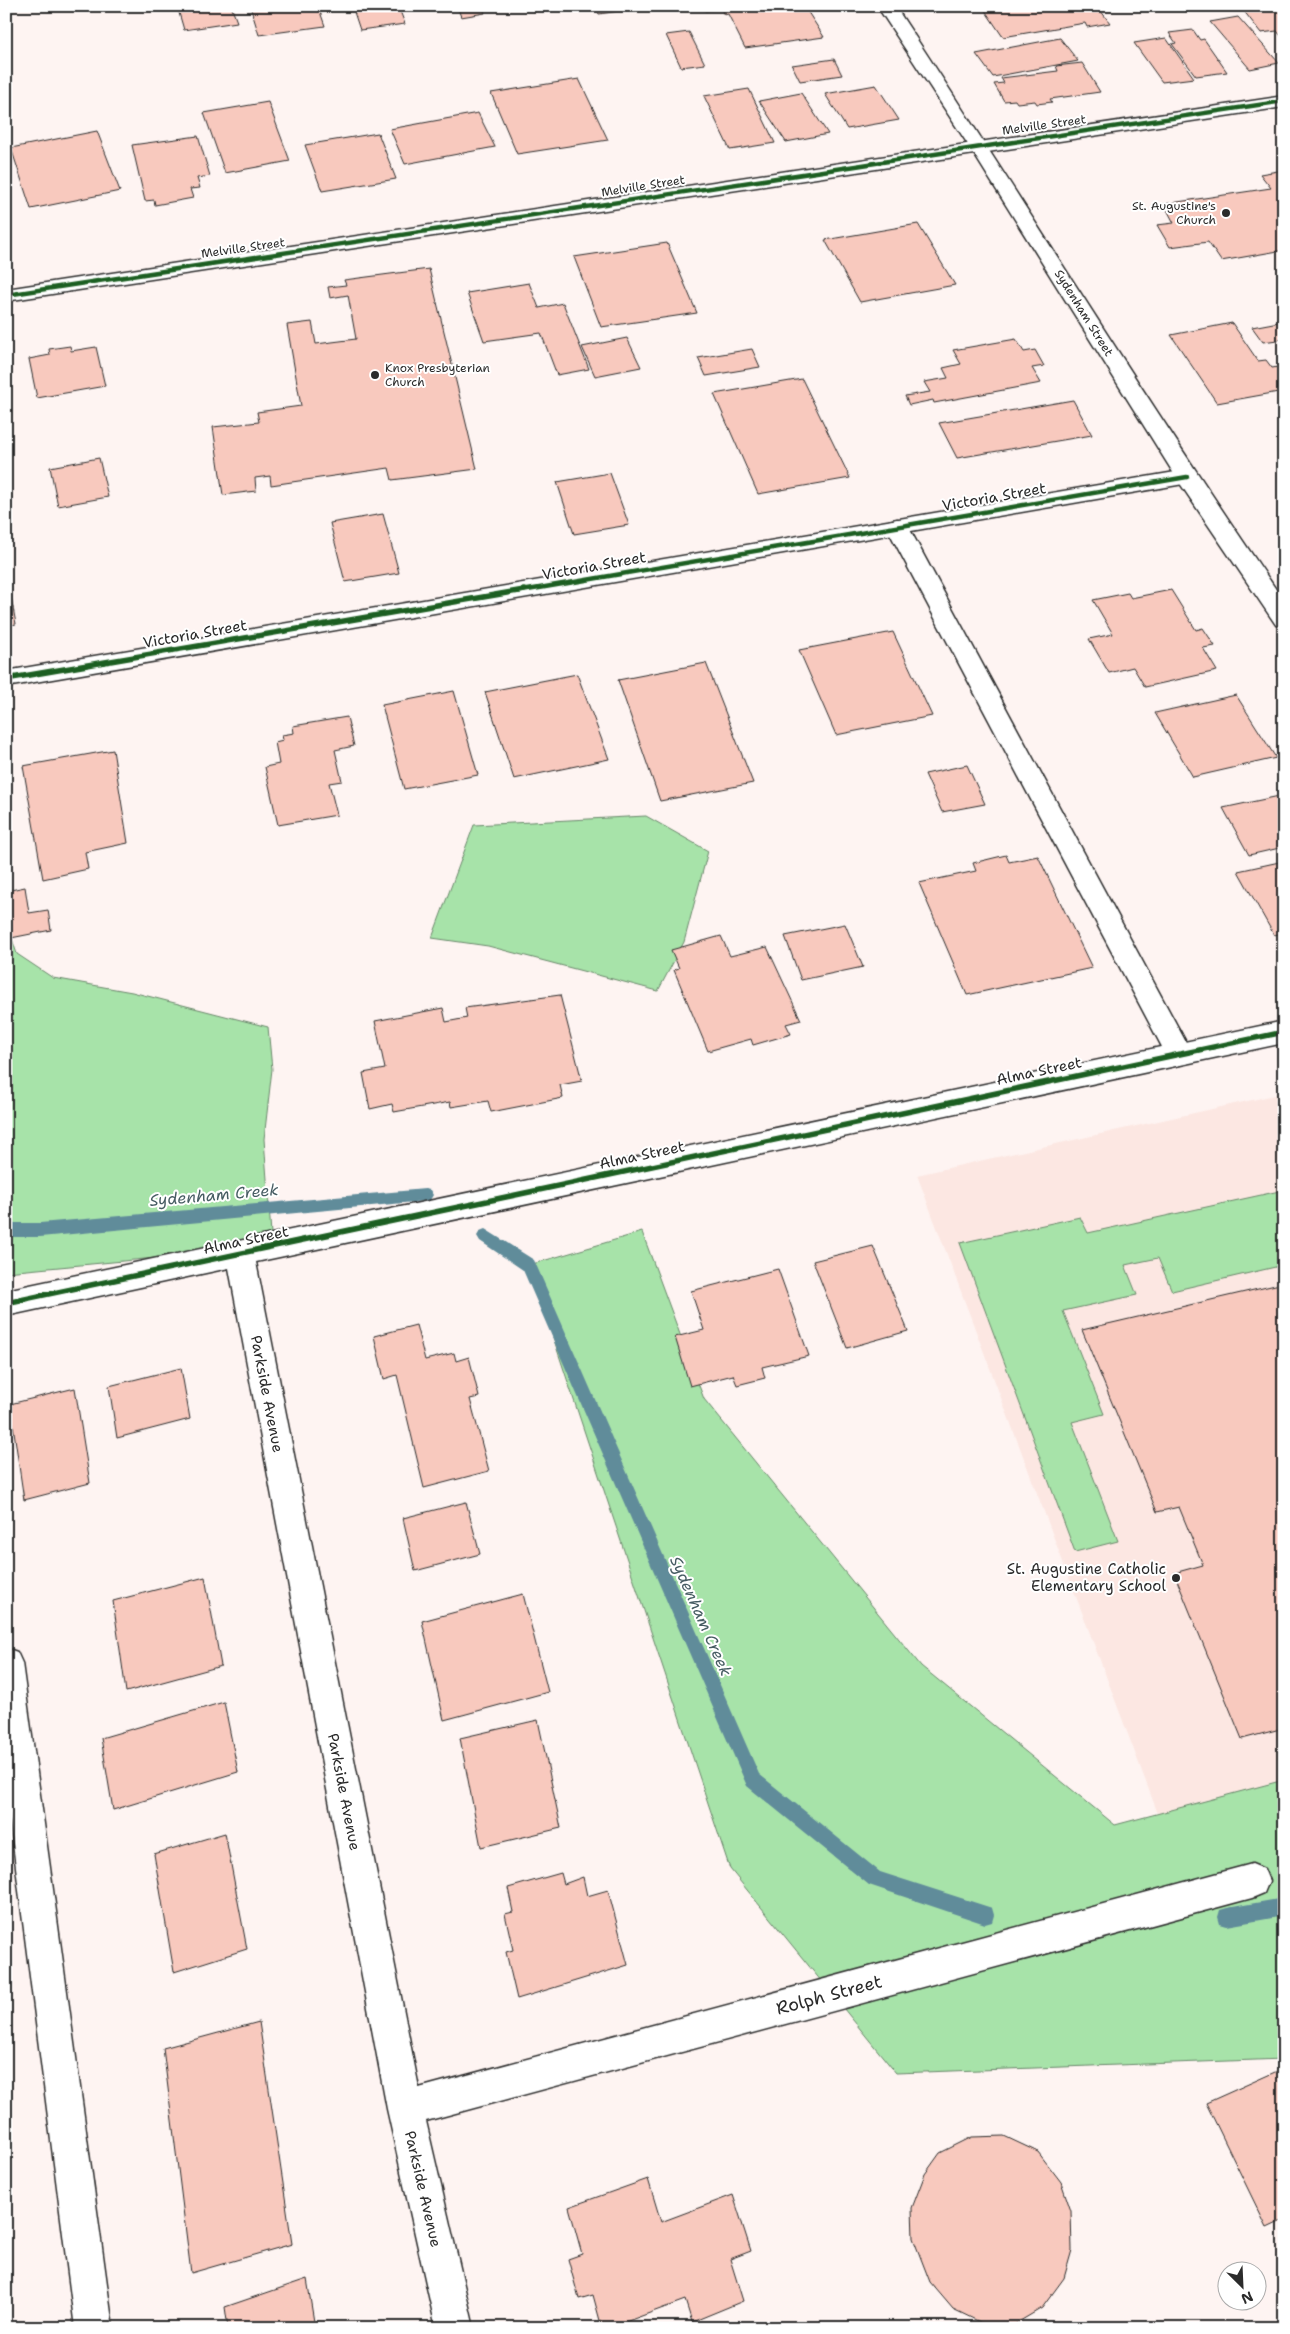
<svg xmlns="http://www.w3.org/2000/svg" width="1290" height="2334" viewBox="0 0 1290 2334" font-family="'Shantell Sans',sans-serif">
  <rect width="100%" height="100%" fill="#fef4f2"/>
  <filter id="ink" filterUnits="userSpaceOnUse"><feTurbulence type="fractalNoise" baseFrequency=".02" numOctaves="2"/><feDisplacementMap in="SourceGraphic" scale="10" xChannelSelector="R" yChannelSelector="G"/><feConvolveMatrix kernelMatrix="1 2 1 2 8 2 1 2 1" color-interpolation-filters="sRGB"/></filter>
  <g filter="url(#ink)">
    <path fill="#fce7e2" d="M1284 1093V1780L1158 1814 917 1175Z"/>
    <path fill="#a7e3a9" stroke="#69876a" d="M646 816 708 851 684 942 658 991 488 946 432 938 474 825Z
      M6 921 17 954 53 978 132 992 268 1027 272 1069 264 1139 272 1247 6 1272Z
      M1284 1190V1265L1172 1291 1158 1258 1125 1265 1137 1295 1063 1311 1104 1414 1072 1422 1118 1541 1075 1552 960 1243 1080 1217 1088 1233Z
      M642 1232 704 1399 921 1666 1115 1825 1284 1780V2059L896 2073 730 1869 529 1265Z"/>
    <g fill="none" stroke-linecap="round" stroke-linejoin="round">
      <path fill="#608c9a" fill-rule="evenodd" d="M425 1189 430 1190 433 1195 430 1200 425 1201 40 1237H6V1223H40Z
        M485 1229 534 1260 759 1774 880 1872 992 1908 994 1915 992 1922 985 1924 869 1885 747 1786 523 1270 480 1241 477 1236 480 1231Z
        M1284 1898V1916L1227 1926 1220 1924 1218 1917 1220 1910 1227 1908Z"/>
    </g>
    <path fill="#f8c9be" stroke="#2b2b2b" d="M177 6H231L237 22 184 30Z
      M250 6H318L325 26 259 35Z
      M352 6H430L400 11 405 24 360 30Z
      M457 6H482L485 13 461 17Z
      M595 6H631L633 9 599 14Z
      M703 6H761L762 9 804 6 824 37 745 48 728 14 724 15 721 9 705 11Z
      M982 6H1082L1084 8 1097 6 1110 23 1087 27 1085 23 1003 37Z
      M1240 6H1284V40L1277 31 1261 33Z
      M1238 17 1279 63 1250 69 1210 22Z
      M1193 30 1200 40 1204 39 1227 72 1196 76 1172 44 1176 43 1169 33Z
      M689 32 705 64 681 67 666 35Z
      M1060 38 1078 61 993 77 976 54Z
      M1166 38 1194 78 1162 82 1134 43Z
      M834 59 842 75 800 81 792 65Z
      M1082 63 1100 92 1050 99 1052 102 1037 104 1035 101 1017 103 1015 100 1004 101 994 84 1004 83 1001 78 1058 71 1056 66Z
      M579 79 608 140 517 154 491 93Z
      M876 85 899 120 847 129 825 94Z
      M749 89 775 143 730 150 704 96Z
      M801 93 828 134 786 142 759 101Z
      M268 102 290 161 225 173 204 113Z
      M478 113 495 147 405 164 390 129Z
      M97 131 120 191 31 209 11 148Z
      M378 133 396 179 322 191 305 145Z
      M198 136 210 176 197 178 200 188 190 189 193 198 155 205 154 200 145 201 132 145Z
      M1284 170V250L1221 261 1208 242 1170 247 1157 225 1174 223 1164 204 1271 188 1260 174Z
      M918 224 955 285 860 302 825 240Z
      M667 243 697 313 601 327 574 257Z
      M429 269 477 469 392 480 389 468 271 485 270 476 255 478 256 491 223 495 213 427 259 422 257 412 301 406 287 325 312 322 316 344 356 339 348 295 330 298 328 287 346 285 344 280Z
      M529 283 539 308 563 303 589 369 557 375 541 333 484 341 467 293Z
      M1284 321V339L1263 342 1252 327Z
      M1232 323 1258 361 1266 360 1272 368 1284 366V391L1217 403 1171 335Z
      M627 338 641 367 595 376 582 347Z
      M1016 339 1024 352 1035 350 1044 366 1032 368 1041 383 934 403 933 400 909 405 905 396 930 392 924 382 948 378 943 368 961 364 953 350Z
      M70 346 71 351 96 347 105 386 37 398 29 359 50 355 49 349Z
      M752 349 760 367 706 376 698 358Z
      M802 379 850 478 758 494 714 394Z
      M1073 400 1092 435 957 458 939 423Z
      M99 458 108 497 58 506 50 467Z
      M610 473 629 525 574 534 557 482Z
      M383 514 399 573 345 582 330 523Z
      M6 569 16 624 6 626Z
      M1171 590 1196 630 1203 628 1215 646 1203 648 1217 671 1145 687 1133 667 1109 673 1089 639 1113 634 1093 600 1128 593 1131 598Z
      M893 632 932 716 836 735 799 650Z
      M706 663 753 783 660 801 618 680Z
      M577 674 609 759 514 779 485 692Z
      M454 691 478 775 404 789 382 705Z
      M1236 695 1276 758 1193 777 1155 713Z
      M347 717 354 746 335 750 342 781 329 783 337 815 278 825 265 767 279 764 275 742 283 740 282 735 294 733 293 726Z
      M113 750 128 843 85 852 88 869 43 879 23 766Z
      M967 765 985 804 942 812 925 774Z
      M1284 795V847L1249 855 1223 808Z
      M1006 855 1009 862 1038 856 1092 968 967 995 919 883 976 871 973 863Z
      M1284 861V933L1274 935 1238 871Z
      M25 887 29 913 48 910 51 930 6 939V891Z
      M845 924 863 967 801 980 785 936Z
      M721 936 730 956 767 947 801 1020 786 1024 791 1034 753 1045 751 1039 708 1051 674 970 679 968 671 950Z
      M560 995 582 1081 560 1085 563 1098 491 1112 488 1101 451 1107 450 1102 394 1112 392 1104 370 1109 363 1073 385 1069 375 1021 443 1008 446 1022 467 1018 465 1008Z
      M873 1246 908 1331 847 1348 813 1261Z
      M778 1269 809 1356 762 1367 765 1378 737 1385 733 1375 690 1386 675 1337 704 1330 691 1291Z
      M1284 1283V1728L1242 1739 1174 1573 1203 1565 1179 1507 1157 1512 1082 1330Z
      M416 1325 425 1360 454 1353 456 1361 469 1357 479 1397 470 1399 489 1471 424 1488 397 1375 384 1379 374 1336Z
      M181 1368 190 1419 117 1438 109 1386Z
      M75 1388 90 1483 24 1500 10 1404Z
      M466 1502 480 1554 415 1571 403 1518Z
      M205 1577 221 1666 126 1692 113 1601Z
      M523 1594 548 1692 444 1720 422 1621Z
      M224 1702 238 1772 113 1810 101 1738Z
      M538 1720 561 1828 481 1847 460 1738Z
      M225 1833 247 1949 174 1972 154 1854Z
      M561 1873 564 1884 583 1877 587 1896 608 1890 628 1965 517 1999 506 1952 513 1950 505 1914 513 1912 508 1888Z
      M259 2022 292 2244 191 2273 163 2048Z
      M1284 2068V2220L1267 2228 1206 2103Z
      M1004 2136 1038 2152 1061 2182 1071 2211 1072 2250 1064 2278 1042 2308 1015 2324 982 2323 953 2309 930 2282 913 2238 912 2208 925 2174 940 2153 972 2137Z
      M648 2179 661 2222 733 2195 751 2251 730 2259 743 2301 692 2322 685 2300 609 2328H602L593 2295 579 2299 568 2259 582 2254 569 2207Z
      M307 2279 315 2328H228L225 2307Z"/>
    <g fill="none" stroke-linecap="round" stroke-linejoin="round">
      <defs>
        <path id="lane" d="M897 519 905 521 908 526 1188 1046 1192 1054 1188 1062 1179 1065 1170 1062 886 526 889 521Z
          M6 1648 17 1652 22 1663 113 2328H75L6 1789Z"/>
        <path id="street" d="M1284 96V107L6 301V289Z
          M1187 470 1195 472 1198 477 1195 482 6 687V671Z
          M1284 1021V1043L256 1262 419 2088 1252 1864 1264 1869 1269 1881 1264 1893 1252 1898 426 2121 474 2328H436L387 2109 229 1268 6 1316V1290Z"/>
        <path id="secondary" d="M877 6H895C1026 204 1149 406 1284 601V627L1276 625 1179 482 969 146Z"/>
      </defs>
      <use href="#lane" stroke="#2b2b2b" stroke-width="3"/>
      <use href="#street" stroke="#2b2b2b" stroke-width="3"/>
      <use href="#secondary" stroke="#2b2b2b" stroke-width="3"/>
      <use href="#lane" fill="#fff" fill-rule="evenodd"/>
      <use href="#street" fill="#fff" fill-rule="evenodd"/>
      <use href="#secondary" fill="#fff" fill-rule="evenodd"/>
      <defs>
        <path id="cycleway-far1" d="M6 295 1284 101
          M516 592 1187 477"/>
        <path id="cycleway" d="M6 679 524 590
          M6 1303 1284 1032"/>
      </defs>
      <use href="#cycleway-far1" stroke="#fff" stroke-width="7"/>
      <use href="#cycleway" stroke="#fff" stroke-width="9"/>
      <use href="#cycleway-far1" stroke="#1b5e20" stroke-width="4.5"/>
      <use href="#cycleway" stroke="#1b5e20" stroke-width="5.5"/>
    </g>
  </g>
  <g fill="#2b2b2b" stroke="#fff" stroke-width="2">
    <circle cx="1226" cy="213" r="5"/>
    <circle cx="375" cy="375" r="5"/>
    <circle cx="1176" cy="1578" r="5"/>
  </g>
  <g text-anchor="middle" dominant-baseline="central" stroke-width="4" stroke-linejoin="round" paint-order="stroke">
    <g font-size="12" fill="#2b2b2b" stroke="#fff">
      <text transform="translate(1044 125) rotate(-8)">Melville Street</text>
      <text transform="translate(643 186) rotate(-9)">Melville Street</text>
      <text transform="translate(243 248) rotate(-8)">Melville Street</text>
      <text transform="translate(1084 313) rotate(58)">Sydenham Street</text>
    </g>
    <g font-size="12" fill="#2b2b2b" stroke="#fff" text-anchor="end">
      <text x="1216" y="206">St. Augustine's<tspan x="1216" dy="14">Church</tspan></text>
      <text x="385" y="368" text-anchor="start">Knox Presbyterian<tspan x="385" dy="14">Church</tspan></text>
    </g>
    <g font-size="15" fill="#2b2b2b" stroke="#fff">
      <text transform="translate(994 497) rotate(-10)">Victoria Street</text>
      <text transform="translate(594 566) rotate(-10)">Victoria Street</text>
      <text transform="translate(195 634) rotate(-10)">Victoria Street</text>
      <text transform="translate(1039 1071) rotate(-12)">Alma Street</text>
      <text transform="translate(642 1155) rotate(-12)">Alma Street</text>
      <text transform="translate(246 1240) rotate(-12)">Alma Street</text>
      <text transform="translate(267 1394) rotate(79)">Parkside Avenue</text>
      <text transform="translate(344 1792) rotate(79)">Parkside Avenue</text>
      <text transform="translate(423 2189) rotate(77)">Parkside Avenue</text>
    </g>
    <g font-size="15" fill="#2b2b2b" stroke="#fff" text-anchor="end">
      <text x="1166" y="1569">St. Augustine Catholic<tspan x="1166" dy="17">Elementary School</tspan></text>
    </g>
    <g font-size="16" font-style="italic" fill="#465c62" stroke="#fff">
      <text transform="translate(214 1195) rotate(-5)">Sydenham Creek</text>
      <text transform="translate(701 1616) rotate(66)">Sydenham Creek</text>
    </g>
    <g font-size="18" fill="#2b2b2b" stroke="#fff">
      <text transform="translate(829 1995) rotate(-15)">Rolph Street</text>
    </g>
  </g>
  <rect width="1290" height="2334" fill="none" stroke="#fff" stroke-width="25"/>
  <rect x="12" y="12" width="1265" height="2309" fill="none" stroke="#2b2b2b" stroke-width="2" filter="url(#ink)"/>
  <g transform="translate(1242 2286) rotate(156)"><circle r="24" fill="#ffffff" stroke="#aaaaaa"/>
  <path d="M0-4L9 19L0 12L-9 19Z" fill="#2b2b2b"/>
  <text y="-8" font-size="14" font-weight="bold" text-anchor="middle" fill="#2b2b2b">N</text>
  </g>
</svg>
